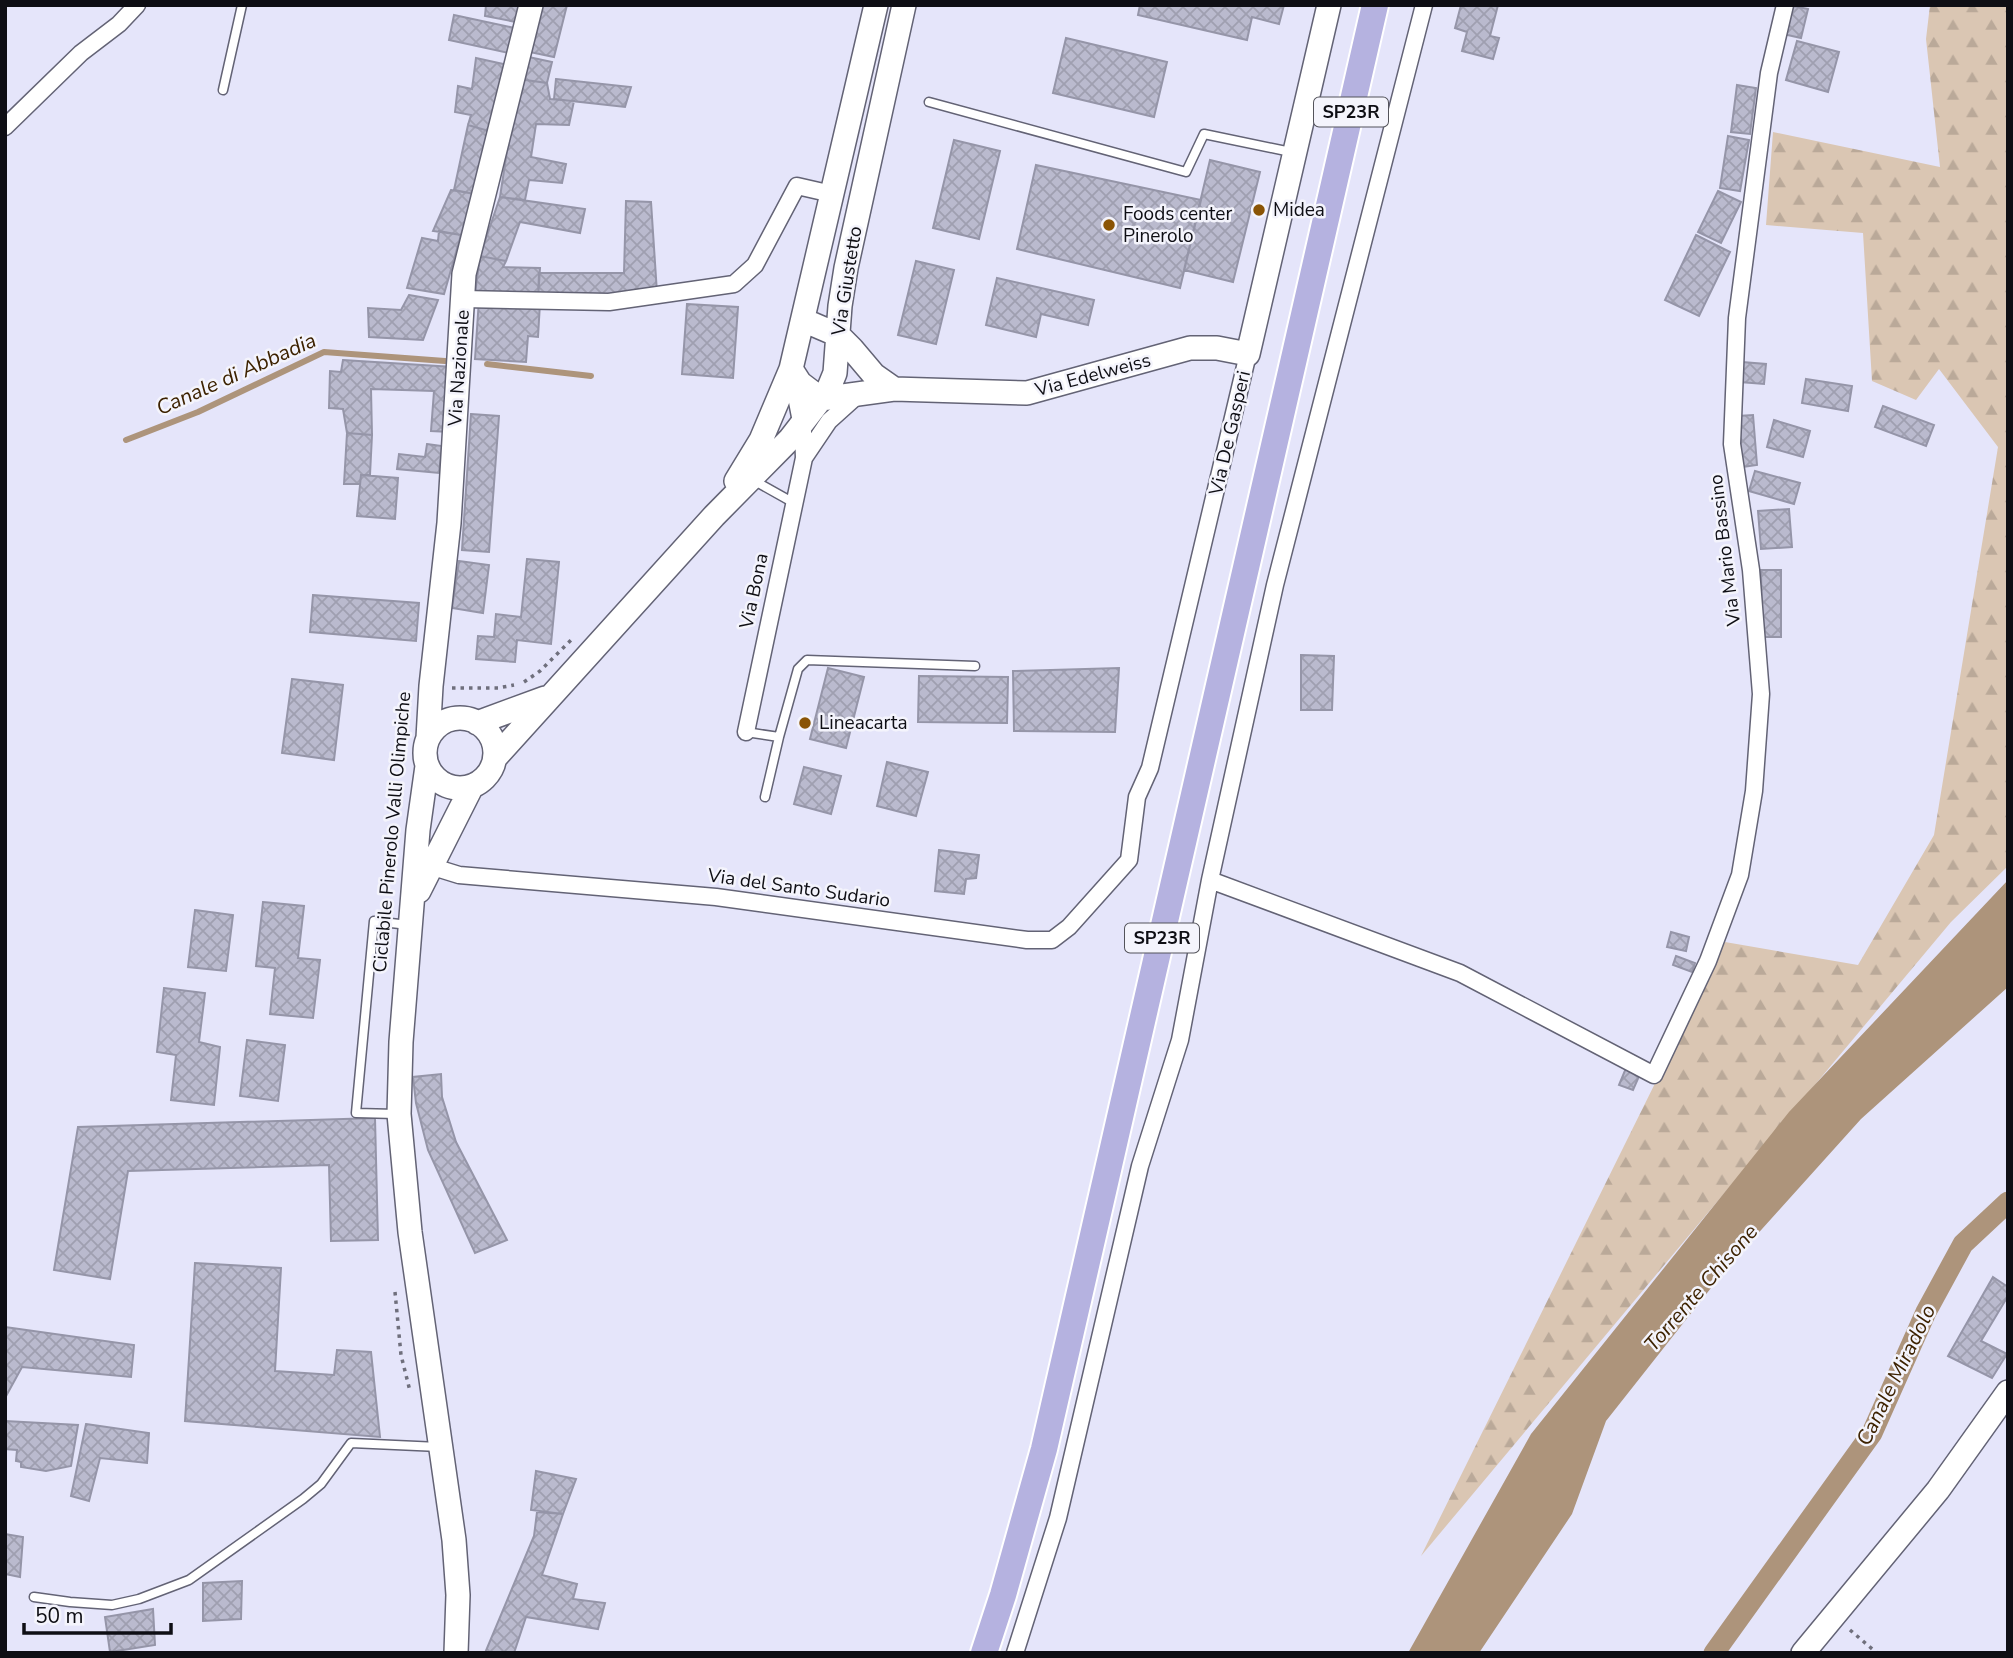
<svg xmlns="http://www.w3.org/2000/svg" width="2013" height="1658" viewBox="0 0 2013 1658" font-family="'Nunito Sans',sans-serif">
  <defs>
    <pattern id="forest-firs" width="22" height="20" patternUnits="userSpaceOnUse" patternTransform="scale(1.75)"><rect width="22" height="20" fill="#dac6b3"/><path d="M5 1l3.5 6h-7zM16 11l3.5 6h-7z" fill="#baa999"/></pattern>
    <pattern id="building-cross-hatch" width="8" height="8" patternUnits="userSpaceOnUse" patternTransform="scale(1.75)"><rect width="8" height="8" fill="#babace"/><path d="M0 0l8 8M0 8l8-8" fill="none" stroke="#9f9fb0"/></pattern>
  </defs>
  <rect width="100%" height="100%" fill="#e5e5fa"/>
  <path fill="url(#forest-firs)" d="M1930 5H2008V866L1951 922 1421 1556 1725 942 1858 965 1934 835 1998 447 1939 369 1916 400 1872 381 1863 233 1766 225 1773 132 1940 167 1926 39Z"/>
  <path fill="#ad947b" d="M2008 880V987L1861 1119 1726 1269 1606 1421 1572 1514 1479 1653H1408L1531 1434 1789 1112Z"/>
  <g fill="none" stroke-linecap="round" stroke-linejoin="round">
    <path stroke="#ad947b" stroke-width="6" d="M487 364 591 376
      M126 440 198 412 324 352 445 361"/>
    <path stroke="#ad947b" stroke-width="21" d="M1714 1653 1872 1433 1926 1312 1963 1244 2008 1202"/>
  </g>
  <path fill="url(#building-cross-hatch)" stroke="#9595a8" stroke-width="2" d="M486 5H521L516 22 485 16Z
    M539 5H567L554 57 525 51Z
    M1140 5H1284L1279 24 1252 17 1247 40 1138 15Z
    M1461 5H1498L1490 36 1499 38 1493 59 1462 51 1467 32 1455 28Z
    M1789 5 1808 9 1801 38 1783 34Z
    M454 15 519 29 513 54 449 40Z
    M1066 38 1167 62 1154 117 1053 93Z
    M1797 41 1839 52 1828 92 1786 80Z
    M524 56 552 62 547 83 518 79Z
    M476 58 508 65 492 132 468 125 471 115 455 112 458 86 472 89Z
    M518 79 547 83 550 99 574 101 569 125 536 124 531 157 566 164 562 183 529 180 525 200 500 197Z
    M556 79 631 87 625 107 554 99Z
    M1737 85 1756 88 1750 134 1731 132Z
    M468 125 492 132 475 194 454 190Z
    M1728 136 1749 140 1740 191 1720 188Z
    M954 140 1000 151 979 239 933 228Z
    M1210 160 1260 172 1233 282 1184 270Z
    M1036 165 1201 200 1180 288 1017 249Z
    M451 190 475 194 461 235 433 231Z
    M1718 191 1741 202 1721 243 1698 232Z
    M500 197 585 209 580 233 520 222 506 261 480 256Z
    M626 201 651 202 657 293 538 299 539 273H624Z
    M439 231 461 235 444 294 407 288 422 238 438 241Z
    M1696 235 1730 252 1699 316 1665 300Z
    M480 256 506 261 503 267 540 268 538 299 475 294Z
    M916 261 954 270 936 344 898 335Z
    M997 278 1094 300 1088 325 1041 314 1036 337 986 325Z
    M409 295 438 300 423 340 369 337 368 308 401 310Z
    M479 299 540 303 538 337 528 336 526 362 475 359Z
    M687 304 738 307 733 378 682 374Z
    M343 360 453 367 450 432 431 431 434 391 371 389 372 435 347 433 343 409 329 408 330 371 341 372Z
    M1742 362 1766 364 1764 384 1740 382Z
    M1806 379 1852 386 1848 411 1802 403Z
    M1883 406 1934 425 1926 446 1875 427Z
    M471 414 499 416 489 552 462 550Z
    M1753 415 1757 465 1742 467 1738 416Z
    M1774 420 1810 431 1803 457 1767 447Z
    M347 433 372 435 370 475H361L360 484H344Z
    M427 444 442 446 439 473 397 469 399 454 425 457Z
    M1755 471 1800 483 1794 504 1749 491Z
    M361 475 398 478 395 519 357 516Z
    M1789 509 1792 547 1761 549 1758 511Z
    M527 559 559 562 551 644 517 640 515 662 476 659 478 636 494 637 496 614 521 617Z
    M459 561 489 565 483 613 452 608Z
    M1761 570H1781V637H1762Z
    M313 595 419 603 416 641 310 632Z
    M1301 655 1334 656 1332 710H1301Z
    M828 668 864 677 846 748 810 739Z
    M1119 668 1115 732 1014 731 1013 671Z
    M919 676 1008 677 1007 723 918 722Z
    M292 679 343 685 334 760 282 753Z
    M887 762 928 772 916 816 877 806Z
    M804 767 841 776 831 814 794 804Z
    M939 850 979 855 976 878 966 879 964 894 935 891Z
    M263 902 304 906 298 958 320 960 313 1018 270 1014 275 968 256 966Z
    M195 910 233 915 226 971 188 967Z
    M1671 932 1689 937 1686 951 1667 947Z
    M1676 956 1695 963 1692 972 1673 965Z
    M164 988 205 993 199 1042 220 1047 214 1105 171 1100 176 1055 157 1052Z
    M247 1040 285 1045 278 1101 240 1096Z
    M1626 1068 1640 1074 1633 1090 1619 1085Z
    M441 1074 442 1097 456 1142 507 1240 475 1253 428 1150 416 1103 413 1077Z
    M375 1118 378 1240 331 1241 329 1165 128 1171 110 1279 54 1270 78 1127Z
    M195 1263 281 1268 275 1371 334 1375 337 1350 371 1352 380 1437 185 1421Z
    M1993 1277 2008 1287V1296L1981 1341 2007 1354 1992 1378 1948 1356Z
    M5 1327 134 1345 131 1377 22 1367 5 1398Z
    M5 1421 78 1425 71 1466 46 1471 21 1467V1462L16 1461 17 1450 5 1449Z
    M86 1424 149 1433 147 1463 100 1458 89 1501 71 1496Z
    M536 1471 576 1479 563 1514 531 1510Z
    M537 1512 563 1514 542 1575 577 1584 573 1599 605 1603 598 1629 526 1617 514 1653H485L534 1536Z
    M5 1534 23 1537 20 1577 5 1574Z
    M242 1581 241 1619 203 1621V1583Z
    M153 1609 155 1645 110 1652 105 1617Z"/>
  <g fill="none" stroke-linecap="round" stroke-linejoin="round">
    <defs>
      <path id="lane" d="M223 90 242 5
        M929 102 1186 172 1204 134 1291 152
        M753 480 794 503
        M746 732 779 737 798 669 807 660 975 666
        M765 797 779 737
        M396 1114 356 1113 374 921 408 925
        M34 1597 70 1602 112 1605 139 1599 189 1580 303 1499 321 1484 351 1443 439 1447"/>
      <path id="street" d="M5 127 81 53 119 24 137 5
        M464 299 609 302 734 284 755 265 797 186 832 194
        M804 458 829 421 859 394
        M746 732 804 458 803 432 791 371
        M430 866 459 875 716 897 1027 940H1052L1069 927 1129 860 1137 797 1150 768 1248 354
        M1210 880 1460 973 1654 1075 1708 961 1740 875 1754 791 1761 694 1751 570 1732 444 1737 318 1769 73 1785 5
        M1015 1653 1058 1518 1140 1166 1180 1040 1210 880 1275 585 1424 5"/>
      <path id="secondary" d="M803 320 838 335 852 349 874 375 894 389
        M791 369 800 383 821 399 894 389 1027 393 1190 348H1217L1248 354 1329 5
        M736 481 761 440 791 369 876 5
        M425 753a35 35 0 1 1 70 0a35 35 0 1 1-70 0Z
        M477 723 545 698
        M428 738 431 686 449 523 464 274 531 5
        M495 758 714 516 790 439 828 390 835 373 840 306 846 268 904 5
        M427 766 418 830 401 1042 399 1114 410 1232 454 1540 458 1595 456 1653
        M419 891 472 786
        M1803 1653 1938 1490 2008 1392"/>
      <path id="primary" d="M984 1653 1003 1595 1044 1449 1375 5"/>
    </defs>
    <use href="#lane" stroke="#636375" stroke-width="11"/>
    <use href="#street" stroke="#636375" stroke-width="19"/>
    <use href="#secondary" stroke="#636375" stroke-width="26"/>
    <use href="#primary" stroke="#fff" stroke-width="30"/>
    <path stroke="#6f6f7c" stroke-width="3.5" stroke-dasharray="3.5 5" stroke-linecap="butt" d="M524 682 540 671 573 638
      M452 688H498L514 685
      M395 1292 401 1355 410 1391
      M1850 1630 1877 1653"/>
    <use href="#lane" stroke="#fff" stroke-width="8"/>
    <use href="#street" stroke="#fff" stroke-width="16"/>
    <use href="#secondary" stroke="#fff" stroke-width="23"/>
    <use href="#primary" stroke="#b5b2e0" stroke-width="26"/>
  </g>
  <g fill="#8a5405" stroke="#f4f4fc" stroke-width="2.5">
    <circle cx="1259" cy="210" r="7"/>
    <circle cx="1109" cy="225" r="7"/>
    <circle cx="805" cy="723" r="7"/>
  </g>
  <g text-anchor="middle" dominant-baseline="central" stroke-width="5" stroke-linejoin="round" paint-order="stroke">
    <g fill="#f4f4fc" stroke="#53535a" stroke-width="2">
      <rect x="1314" y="97.5" width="74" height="29" rx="5"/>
      <rect x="1125" y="923.5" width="74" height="29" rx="5"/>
    </g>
    <g font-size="18" font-weight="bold" fill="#0e0e14">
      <text x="1351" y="112">SP23R</text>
      <text x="1162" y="938">SP23R</text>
    </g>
    <g font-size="19" fill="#0e0e14" stroke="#f4f4fc" text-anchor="start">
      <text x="1273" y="210">Midea</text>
      <text x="1123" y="214">Foods center<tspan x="1123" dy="22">Pinerolo</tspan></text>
      <text x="819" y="723">Lineacarta</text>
    </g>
    <g font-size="19" fill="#0e0e14" stroke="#f4f4fc">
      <text transform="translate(847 281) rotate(-81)">Via Giustetto</text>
      <text transform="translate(459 368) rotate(-86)">Via Nazionale</text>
      <text transform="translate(1093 375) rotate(-15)">Via Edelweiss</text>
      <text transform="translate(1230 433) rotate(-77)">Via De Gasperi</text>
      <text transform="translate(1725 550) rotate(-97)">Via Mario Bassino</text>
      <text transform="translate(754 591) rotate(-78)">Via Bona</text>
      <text transform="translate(392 832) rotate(-85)">Ciclabile Pinerolo Valli Olimpiche</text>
      <text transform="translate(799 888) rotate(8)">Via del Santo Sudario</text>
    </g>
    <g font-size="21" font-style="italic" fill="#3d2201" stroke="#f4f4fc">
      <text transform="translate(236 374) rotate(-24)">Canale di Abbadia</text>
      <text transform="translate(1701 1288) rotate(-49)">Torrente Chisone</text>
      <text transform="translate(1896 1375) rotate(-64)">Canale Miradolo</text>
    </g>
  </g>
  <rect width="2013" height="1658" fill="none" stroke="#0e0e14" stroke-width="14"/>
  <path d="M24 1623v10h147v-10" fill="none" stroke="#0e0e14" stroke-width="3.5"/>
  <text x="35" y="1623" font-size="21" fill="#0e0e14" stroke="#f4f4fc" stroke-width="5" paint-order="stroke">50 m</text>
</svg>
